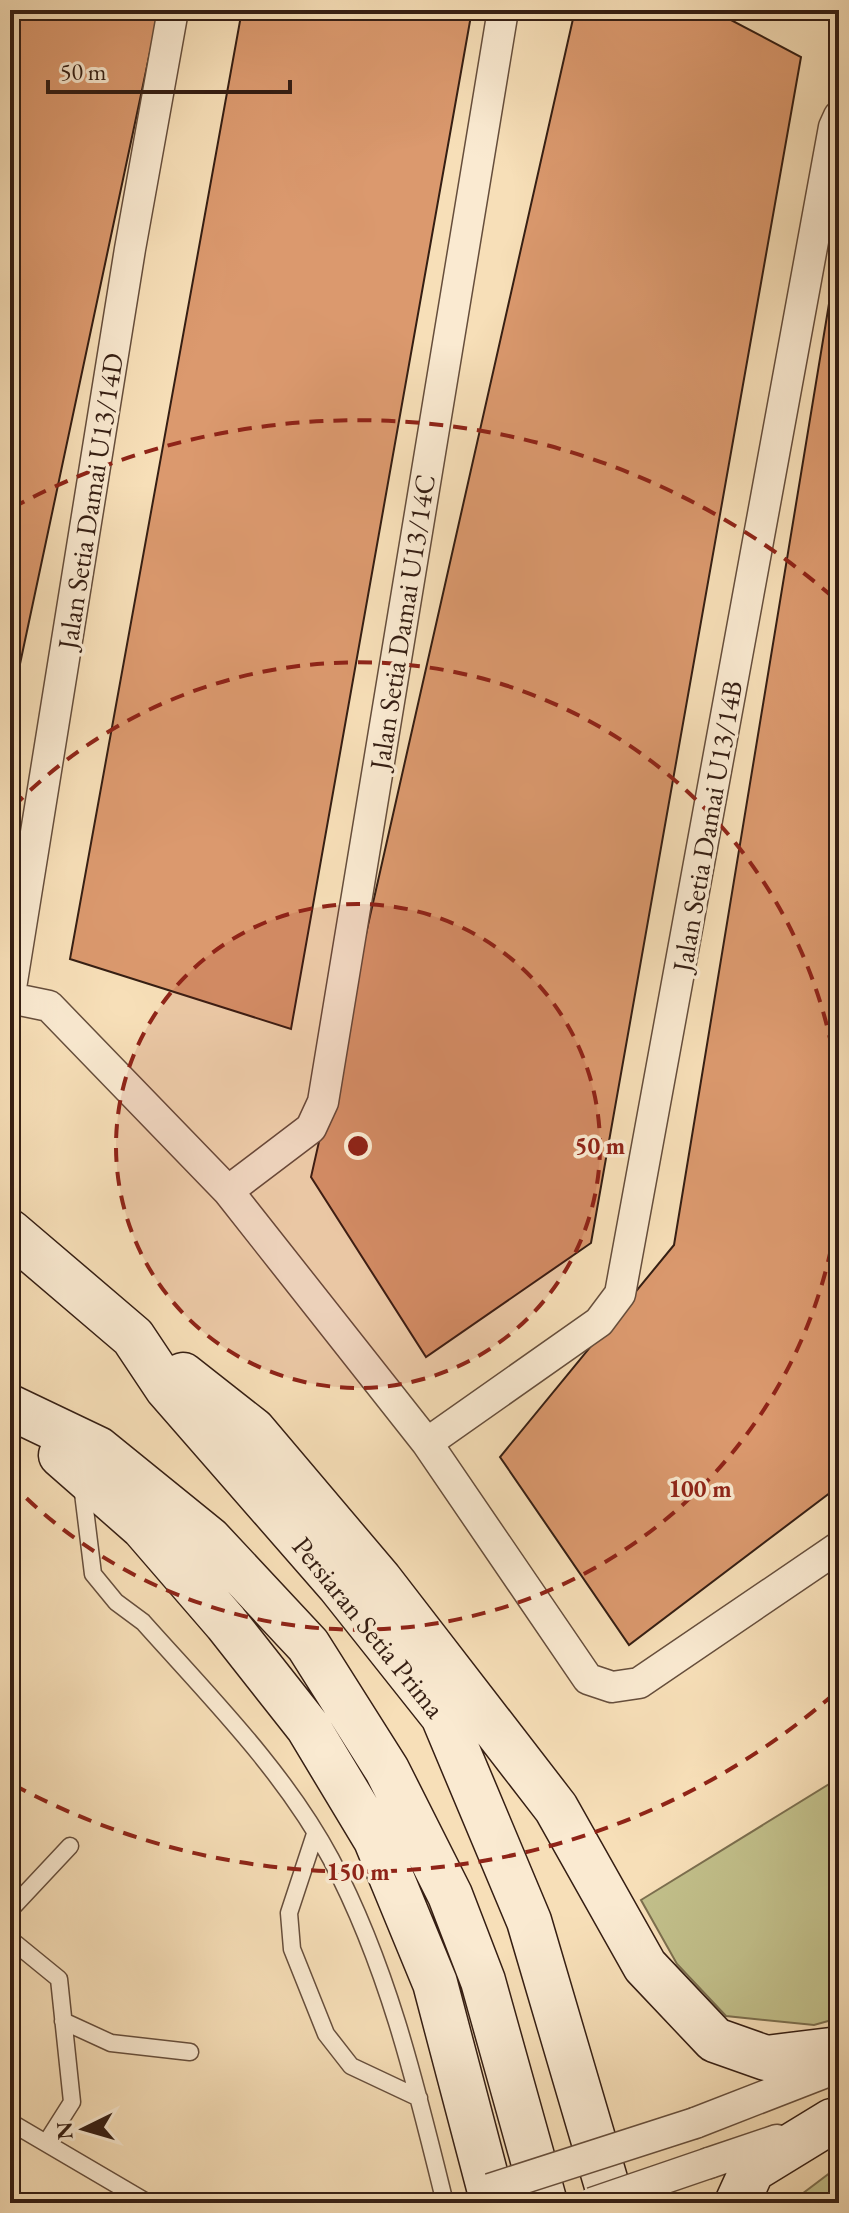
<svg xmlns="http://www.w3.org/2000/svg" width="849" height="2213" viewBox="0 0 849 2213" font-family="'EB Garamond',serif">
  <rect width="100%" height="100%" fill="#f7dfb8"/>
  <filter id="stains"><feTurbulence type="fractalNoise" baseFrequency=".0025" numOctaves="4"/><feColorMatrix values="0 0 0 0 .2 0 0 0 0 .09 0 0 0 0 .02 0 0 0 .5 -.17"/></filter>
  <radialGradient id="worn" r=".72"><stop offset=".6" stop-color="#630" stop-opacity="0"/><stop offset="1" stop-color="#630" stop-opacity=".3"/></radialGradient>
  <path fill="#c2c08b" stroke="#7c6f4f" stroke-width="2" d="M839 1778V2018L814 2025 726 2016 677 1964 641 1900Z
    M839 2166V2203H790Z"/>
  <path fill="#db996e" stroke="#351e13" stroke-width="2" d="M10 10H159L10 711Z
    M242 10H472L291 1029 70 959Z
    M575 10H712L801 57 591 1243 426 1357 311 1177Z
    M839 243V1486L629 1645 500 1457 674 1245Z"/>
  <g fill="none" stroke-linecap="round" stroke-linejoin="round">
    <defs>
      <path id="lane" d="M82 1485 93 1574 116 1602 143 1622C209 1696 284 1771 331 1859 388 1967 416 2085 445 2203
        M315 1834 289 1913 292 1949 326 2034 351 2066 419 2098
        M10 1910 70 1846
        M10 1939 59 1979 72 2102 46 2143
        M63 2021 111 2043 190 2052
        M10 2122 148 2203"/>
      <path id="street" d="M10 994 130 249 173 10
        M10 998 49 1006 228 1191 427 1443 588 1679 612 1687 639 1683 839 1547
        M228 1191 311 1128 323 1102 503 10
        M427 1443 599 1322 620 1294 834 127 839 116
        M695 2123 839 2067
        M709 2163 777 2140"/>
      <path id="secondary" d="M10 1232 133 1337 167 1388 339 1585 443 1716 529 1921 612 2203
        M183 1375 253 1430 380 1580 556 1808 645 1966 715 2040 766 2058 839 2049
        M10 1407 98 1449 209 1539 308 1645 387 1770 450 1895 483 1981 545 2203
        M61 1455 143 1527 226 1623 308 1727 376 1840 435 1983 493 2203
        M737 2203 752 2170 832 2121"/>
    </defs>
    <use href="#lane" stroke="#664e3c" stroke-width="19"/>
    <use href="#street" stroke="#664e3c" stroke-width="33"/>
    <use href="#secondary" stroke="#351e13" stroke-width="47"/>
    <use href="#lane" stroke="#faead1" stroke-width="16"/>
    <use href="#street" stroke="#faead1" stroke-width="30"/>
    <use href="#secondary" stroke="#faead1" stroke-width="44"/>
    <defs>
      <path id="street-bridge" d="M490 2189 695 2123
        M592 2203 709 2163"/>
    </defs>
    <use href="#street-bridge" stroke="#664e3c" stroke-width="33" stroke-linecap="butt"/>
    <use href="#street-bridge" stroke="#faead1" stroke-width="30"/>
  </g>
  <circle cx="358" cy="1146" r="242" fill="#8f2418" fill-opacity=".12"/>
  <g fill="none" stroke="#8f2418" stroke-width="4" stroke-dasharray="14 10">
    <circle cx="358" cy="1146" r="242"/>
    <path d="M839 1201A484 484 0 0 1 13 1485M13 807A484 484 0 0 1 839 1091"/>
    <path d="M834 1694A726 726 0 0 1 12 1784M12 508A726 726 0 0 1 834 598"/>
  </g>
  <g text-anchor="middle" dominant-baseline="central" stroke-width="7" stroke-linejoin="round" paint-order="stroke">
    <g font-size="28" fill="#351e13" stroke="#faead1">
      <text transform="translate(90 501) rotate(-81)">Jalan Setia Damai U13/14D</text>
      <text transform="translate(402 622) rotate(-81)">Jalan Setia Damai U13/14C</text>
      <text transform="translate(707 826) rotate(-80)">Jalan Setia Damai U13/14B</text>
      <text transform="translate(369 1627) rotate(51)">Persiaran Setia Prima</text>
    </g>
  </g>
  <circle cx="358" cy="1146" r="12" fill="#8f2418" stroke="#faead1" stroke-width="4"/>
  <g font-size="24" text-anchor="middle" font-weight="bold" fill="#8f2418" stroke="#faead1" stroke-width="7" stroke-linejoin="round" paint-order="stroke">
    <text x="600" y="1154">50 m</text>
    <text x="700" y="1497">100 m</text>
    <text x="358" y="1880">150 m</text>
  </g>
  <rect width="849" height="2213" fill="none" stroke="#f7dfb8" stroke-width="40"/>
  <rect x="12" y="12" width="825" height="2189" fill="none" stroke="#351e13" stroke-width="4"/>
  <rect x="20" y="20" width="809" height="2173" fill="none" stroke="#351e13" stroke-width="2"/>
  <g transform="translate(84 2129) rotate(265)" stroke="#faead1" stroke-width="6" paint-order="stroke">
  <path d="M0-6L14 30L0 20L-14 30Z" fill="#351e13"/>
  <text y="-12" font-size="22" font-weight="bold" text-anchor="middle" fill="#351e13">N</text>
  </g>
  <path d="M48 80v12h242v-12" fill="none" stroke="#351e13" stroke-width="4"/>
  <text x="60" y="80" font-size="24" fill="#351e13" stroke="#faead1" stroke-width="6" paint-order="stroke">50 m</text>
  <rect width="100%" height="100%" filter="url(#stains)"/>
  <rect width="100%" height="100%" fill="url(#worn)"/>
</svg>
